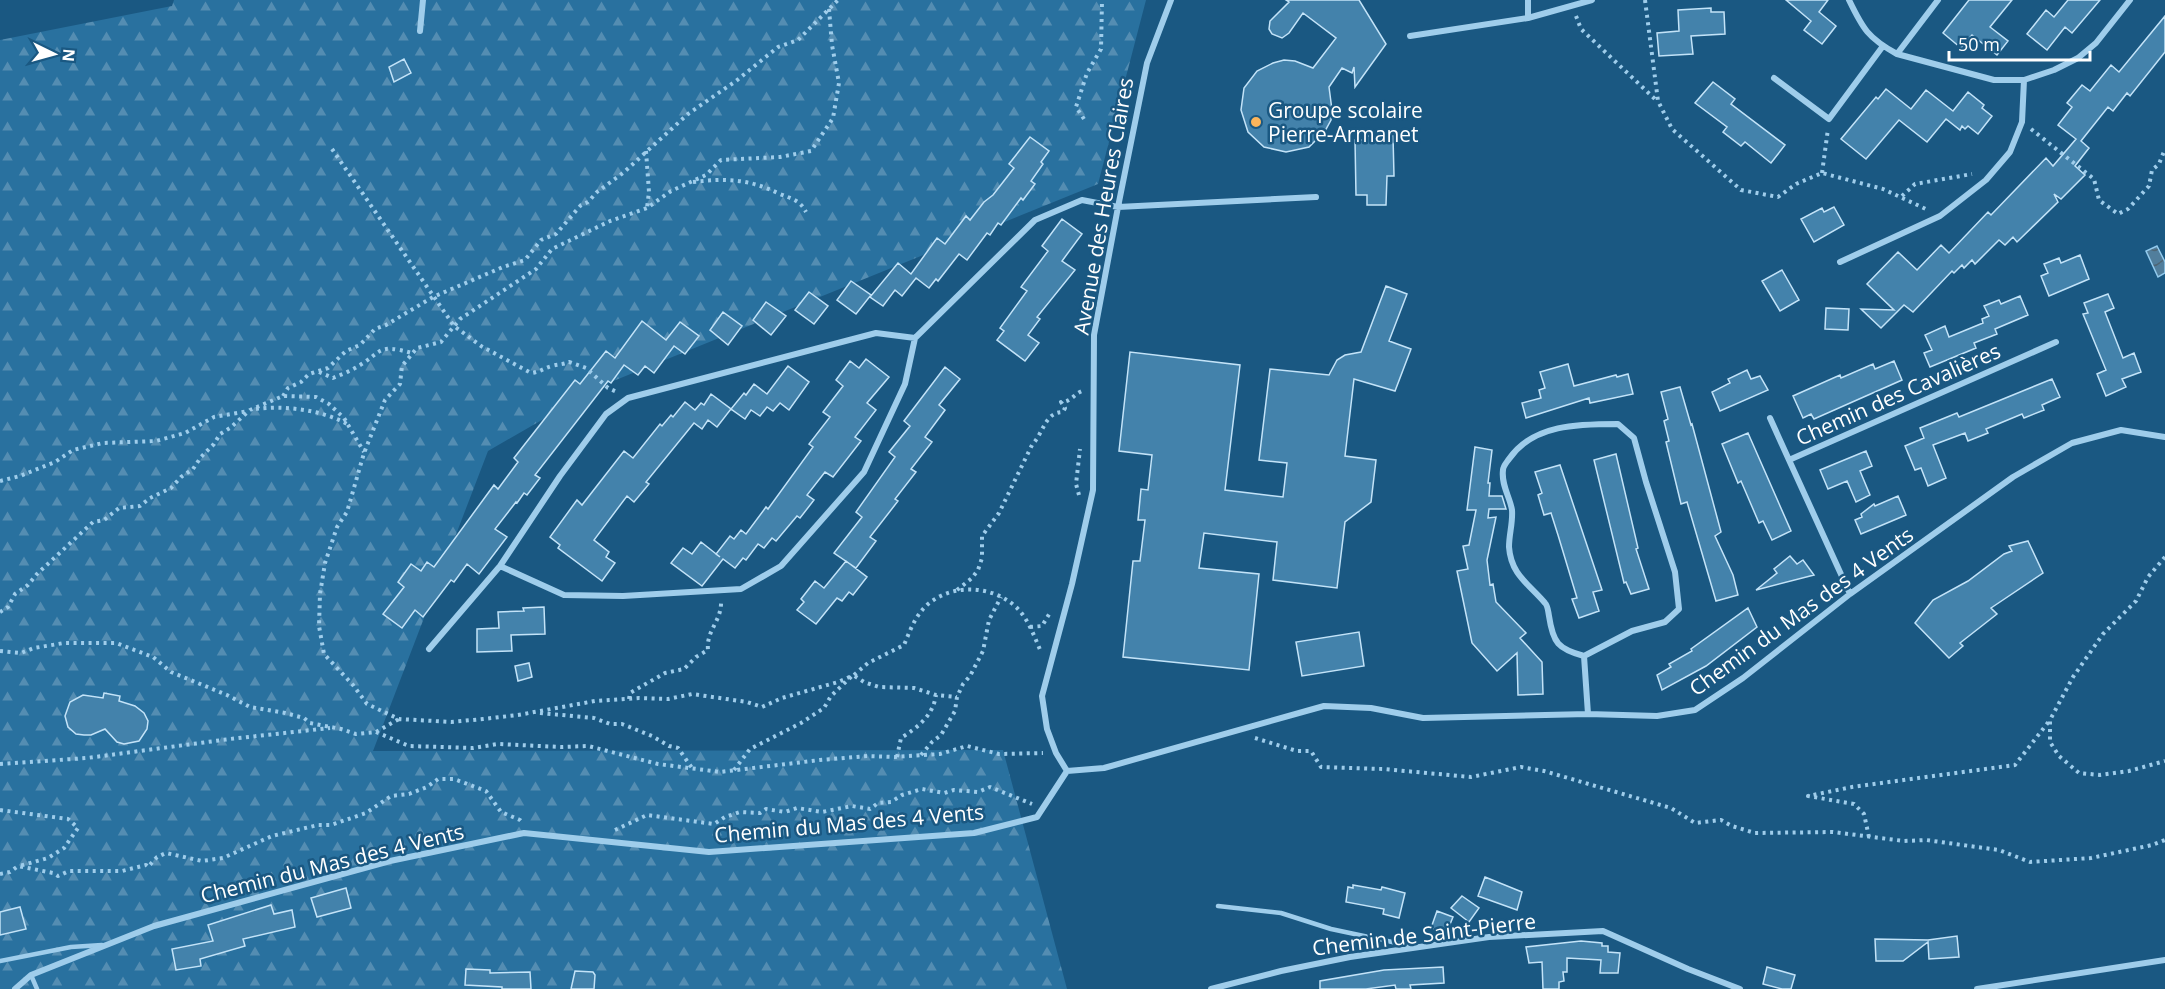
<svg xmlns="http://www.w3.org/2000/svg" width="2165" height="989" viewBox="0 0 2165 989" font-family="'Open Sans',sans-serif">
  <defs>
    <pattern id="forest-firs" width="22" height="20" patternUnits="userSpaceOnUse" patternTransform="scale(1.5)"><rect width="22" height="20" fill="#29719f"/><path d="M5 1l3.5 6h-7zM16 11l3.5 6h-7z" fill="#548db2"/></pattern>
    <pattern id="water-waves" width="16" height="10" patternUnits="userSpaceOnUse" patternTransform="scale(1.5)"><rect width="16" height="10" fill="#517e9c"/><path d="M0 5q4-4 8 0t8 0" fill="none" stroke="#4e6574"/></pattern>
  </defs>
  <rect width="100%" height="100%" fill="#1a5882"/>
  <path fill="url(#forest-firs)" d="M174 0H1146L1098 184 601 386 488 451 373 751 1003 750 1067 989H0V40L172 6Z"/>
  <path fill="url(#water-waves)" stroke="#92caed" stroke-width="1.5" d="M2157 246 2165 262V273L2158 277 2146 251Z"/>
  <path fill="#4382ab" stroke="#c3e3f8" stroke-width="1.5" d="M1286 0H1359L1386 44 1355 87 1354 67 1352 73 1342 68 1329 87 1332 110 1331 120 1325 131 1309 147 1286 152 1264 147 1248 132 1241 110 1244 88 1257 71 1273 63 1284 60 1295 61 1313 68 1336 38 1303 13 1289 33 1282 38 1272 34 1269 29 1270 21 1289 2Z
    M1786 0H1828L1819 12 1836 26 1822 44 1804 30 1811 21Z
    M1969 0H2012L1990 27 2008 41 1997 55 1972 35 1961 48 1943 33Z
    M2068 0H2100L2072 33 2065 27 2047 50 2027 34 2046 10 2054 17Z
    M1711 8V12H1724L1725 34 1691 36 1693 54 1659 56 1657 33 1679 31 1678 10Z
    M2165 16V52L2130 96 2127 93 2113 111 2108 107 2081 141 2089 148 2075 166 2085 175 2061 199 2054 194 2058 202 2017 242 2013 237 2005 245 1999 240 1975 264 1972 260 1964 268 1962 265 1954 273 1952 271 1913 312 1904 305 1881 328 1861 309 1894 310 1867 284 1898 252 1917 270 1941 245 1949 253 1988 212 1991 215 2046 158 2053 166 2076 139 2058 125 2072 107 2067 103 2082 85 2090 91 2111 65 2119 72Z
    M404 59 411 73 394 82 389 67Z
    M1713 82 1735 99 1731 104 1785 145 1771 163 1745 142 1741 146 1723 132 1727 127 1695 103Z
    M1886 89 1911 109 1926 90 1953 111 1968 92 1984 105 1982 108 1992 116 1978 134 1968 126 1965 129 1962 126 1960 130 1946 119 1927 142 1899 120 1866 159 1841 139 1876 97 1878 99Z
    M1367 136H1393L1394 176H1387L1386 205H1367V195H1356L1355 140H1367Z
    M1030 137 1049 151 1041 162 1043 164 1031 181 1035 184 1023 200 1021 198 1001 225 998 223 990 235 987 233 967 260 959 254 938 281 936 279 929 288 916 278 902 296 895 290 883 306 870 297 898 263 911 274 937 238 945 244 966 216 970 220 984 202 993 195 1014 168 1009 164Z
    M1834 207 1844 225 1814 242 1801 219 1822 208 1824 212Z
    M1062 219 1082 234 1062 261 1075 270 1037 317 1040 319 1028 335 1039 343 1025 361 997 340 1004 331 1000 328 1027 291 1021 287 1048 251 1042 246Z
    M2080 255 2089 279 2049 296 2041 276 2048 273 2044 264 2059 258 2061 263Z
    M1782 270 1799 300 1780 311 1762 281Z
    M851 281 871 295 856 314 837 300Z
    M1386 286 1407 294 1389 341 1411 349 1395 391 1354 379 1345 456 1376 460 1371 502 1345 522 1337 588 1273 580 1277 542 1204 533 1199 568 1259 574 1249 670 1123 657 1133 561H1140L1145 520H1138L1141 489 1148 490 1152 455 1119 451 1130 352 1240 365 1225 490 1283 497 1287 463 1259 460 1270 369 1329 375 1337 360 1345 355 1361 352Z
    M809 292 828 306 814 324 795 310Z
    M2108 294 2114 308 2105 312 2123 358 2134 353 2141 372 2122 379 2126 387 2106 396 2097 374 2106 370 2083 314 2088 313 2084 303Z
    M2020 296 2028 315 1995 329 1997 334 1974 343 1976 348 1930 367 1924 353 1932 350 1925 335 1945 326 1949 337 1983 323 1982 319 1989 316 1984 306 1999 300 2001 304Z
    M766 302 786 316 771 335 753 320Z
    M1826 308 1849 309 1848 330 1825 329Z
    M723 312 742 326 728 345 710 330Z
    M642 321 666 340 680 322 699 336 685 354 674 346 654 373 645 366 638 375 624 365 611 383 608 381 535 475 540 478 527 495 524 493 517 503 516 502 495 529 507 537 479 574 467 564 454 582 451 580 423 617 415 610 402 628 383 614 404 587 398 582 411 564 421 571 427 562 434 567 494 485 498 489 518 462 514 458 575 380 580 384 606 351 615 358Z
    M866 359 889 377 867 403 876 410 855 437 861 441 833 477 825 472 807 495 814 500 800 518 797 516 776 541 772 538 764 548 758 544 746 560 743 558 735 568 723 559 702 586 671 563 683 548 692 554 701 542 720 557 716 554 730 536 734 539 741 530 746 534 766 507 768 509 813 447 809 444 830 417 823 412 843 386 836 380 850 361 859 368Z
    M1894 361 1902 380 1814 419 1811 414 1803 418 1793 396 1840 375 1841 378 1873 364 1875 369Z
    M1568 364 1574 386 1616 375 1617 377 1628 374 1633 394 1590 403 1589 398 1526 418 1522 403 1541 398 1539 390 1545 388 1540 372Z
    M788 366 809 382 789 410 780 403 773 411 767 407 760 416 751 410 745 419 731 409 744 393 746 395 754 384 767 394Z
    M945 367 960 379 939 405 945 410 925 437 932 442 911 469 916 472 895 499 898 501 870 537 876 541 856 568 834 553 862 517 856 512 895 457 889 452 910 426 904 421Z
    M1747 370 1751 379 1760 376 1768 390 1720 411 1712 392 1730 383 1728 379Z
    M2052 379 2060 397 2042 405 2044 410 2024 418 2022 414 1986 429 1988 433 1968 441 1965 433 1933 445 1946 478 1928 486 1921 468 1915 470 1905 446 1924 438 1920 428 1957 413 1959 417Z
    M1680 387 1691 425 1692 424 1721 532 1715 536 1733 575 1738 595 1716 601 1687 502 1681 504 1666 442 1669 441 1664 421 1668 419 1661 392Z
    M711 394 731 409 717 427 708 420 702 429 694 423 646 482 649 484 634 502 627 496 594 540 609 552 606 557 615 563 602 581 558 548 560 545 550 537 577 500 582 505 624 451 633 458 660 424 662 426 671 415 673 417 685 402 695 410 701 403 704 405Z
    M1748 433 1791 531 1772 540 1763 521 1759 523 1741 481 1738 483 1722 444Z
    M1475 447 1492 450 1488 483H1490L1489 496H1502L1506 509H1489L1488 518 1496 517 1487 560 1490 585 1493 584 1496 602 1526 633 1520 638 1542 662 1543 694 1518 695 1517 653 1497 671 1472 643 1457 571 1468 569 1463 546 1469 545 1476 510H1467Z
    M1866 451 1872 466 1860 471 1870 495 1856 502 1847 481 1828 489 1820 470Z
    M1616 454 1638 548 1636 549 1649 589 1631 594 1626 582 1624 583 1594 460Z
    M1560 465 1602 590 1593 592 1599 611 1579 618 1572 599 1577 598 1558 535 1551 513 1544 515 1538 495 1542 493 1535 472Z
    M1898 496 1906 515 1861 534 1855 520 1862 517 1861 514 1874 504 1875 506Z
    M2028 541 2043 573 1991 608 1997 614 1960 643 1963 646 1949 658 1915 623 1933 600 1968 581 2004 554 2012 551 2009 546Z
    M1790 556 1797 564 1803 560 1814 575 1756 590 1777 573 1774 569Z
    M846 561 867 577 853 595 849 592 842 601 837 598 816 624 797 610 804 602 801 599 815 581 824 588Z
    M544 607 545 634 511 635 512 651 477 652V629L499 628 498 612 524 611 523 608Z
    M1748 608 1757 627 1706 666 1662 690 1657 675 1671 667 1669 664 1692 651 1691 649Z
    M1359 632 1364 666 1302 676 1296 642Z
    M529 663 532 677 518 681 515 666Z
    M104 693 120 696 119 701 135 706 144 713 148 721 147 729 139 741 124 744 117 742 105 729 91 735H84L76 734 68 727 65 716 70 702 83 695 103 698Z
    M1485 877 1522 892 1517 910 1478 896Z
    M1353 885 1381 890 1382 887 1405 893 1399 918 1383 914 1384 909 1346 902 1348 887 1353 888Z
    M346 888 351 908 317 917 311 898Z
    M1462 896 1479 908 1469 922 1451 908Z
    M271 905 274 914 292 910 295 927 243 939 245 946 200 959 201 966 176 970 172 949 213 941 208 925Z
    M20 907 26 929 0 935V912Z
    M1437 911 1453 917 1446 934 1431 928Z
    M1957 936 1959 957 1929 959 1928 942 1903 961H1876L1875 939 1928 940Z
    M1581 941 1602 943V946H1608V952L1620 953 1618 973H1600L1601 960 1567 958V972H1563L1564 981 1559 982V989H1543L1542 962 1529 963 1526 947Z
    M1443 967 1444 983 1410 985 1411 989H1396L1395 985 1366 989H1320V981L1384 970Z
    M1767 967 1795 975 1791 989H1782L1763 984Z
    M466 969 490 970V973L530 972 531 989H502V987L465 985Z
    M575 971 593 972 595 975 594 989H571Z"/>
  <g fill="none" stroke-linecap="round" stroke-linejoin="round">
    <path stroke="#9fcdeb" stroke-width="4" stroke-dasharray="3 4.5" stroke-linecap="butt" d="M1645 0 1658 101 1672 129 1741 190 1778 197 1796 184 1822 173 1883 189 1928 210
      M829 9 832 45 839 83 833 118 811 151 780 157 721 160 706 175 671 191 647 208 610 221 552 249 536 269 460 319 441 342 417 348 402 366 400 384 385 400 364 453 347 512 337 527 325 563 320 594 319 626 324 654 353 685 367 704 399 719 451 722 483 719 518 715 595 701 639 698 668 699 692 694 747 702 762 707 782 698 838 682 854 675 868 663 904 645C910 631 915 616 927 605 952 583 992 585 1016 607 1028 618 1035 638 1041 652
      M1576 16 1581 29 1657 101
      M1084 119 1076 107 1087 73 1101 49 1102 0
      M2031 129 2094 179 2099 200 2118 214 2128 209 2149 186 2152 170 2159 164 2165 149
      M332 149 454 326 481 346 531 373C540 372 544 368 552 366 558 364 562 365 569 362L586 368 608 388 617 392
      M646 151 649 192 647 208
      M1822 173 1828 129
      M693 182C727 178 749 179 780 194 792 199 800 200 806 212
      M1902 196 1915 184 1972 174
      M319 372 333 378C340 375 348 372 355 368 384 352 375 343 412 353
      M283 396 288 388 301 382 309 374 328 368 346 351 360 345 375 329 386 325 433 297 503 267 525 260 541 240 556 234 581 205 588 202 597 192 623 173 688 114 736 81 778 47 798 40 838 0
      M256 409C284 405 322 410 347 424
      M0 481 20 476 55 462 73 450 103 443 156 441 185 433 214 417 248 411
      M1079 495 1076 484 1080 449
      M2165 557 2148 577 2136 601 2103 634 2073 677 2050 720V742L2059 756 2079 773 2100 775 2129 771 2165 761
      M957 590 972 578 978 570 982 558V536L999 513 1032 445C1044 432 1045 412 1063 412L1065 408 1061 402C1071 402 1074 394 1082 391
      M0 612 8 607 15 594 28 585 37 574 93 522 104 520 119 508 140 506 150 498 171 488 181 477 193 469 201 457 214 444 220 434 230 428 250 410 283 396 316 397 329 404 344 418 364 452
      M1030 627 1042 626 1051 611
      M0 651 21 653 34 648 64 643H116L153 657 171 672 227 695 250 707 285 713 304 718 310 723 341 729 356 734 376 732 399 719
      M629 699 630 693 665 673 684 669 696 657 708 650C706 630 722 621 721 601
      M540 713 594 718 610 724H622L652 736 669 746 678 748 692 768
      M376 732 409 746 473 748 498 744 561 747 588 746 658 764 720 772 820 760 868 756 895 757 940 754 967 746 999 754 1043 753
      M1255 738 1297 751H1311L1321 767 1383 769 1471 777 1521 767 1544 771 1671 808 1695 823 1721 820 1732 826 1755 833 1833 832 1904 841 1926 840 1999 850 2030 862 2091 858 2152 845 2165 840
      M921 755 932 742 941 735 955 711 957 697 963 684 970 676 983 651 989 620 1001 597
      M897 757 901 738C918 727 933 716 936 695
      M0 764 87 758 230 739 330 728
      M734 770 750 749 801 723 824 708 831 696 853 675 864 682 879 687 914 688 936 695 957 697
      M0 810 68 819 78 828 64 848 48 858 19 866
      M615 830 647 815 714 824 725 817 740 812 760 813 766 809 785 812 797 808 822 812 852 806 870 809 878 803 891 802 902 795 922 789 944 793 954 790 978 792 990 787 1032 804
      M1869 837 1864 814 1854 804 1808 796 1852 787 2015 765 2050 720
      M0 874 10 872 18 866 53 873 58 876 69 871H122L146 865 148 867 157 857 166 853 202 861 223 858 272 836 318 825H331L366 813 391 796 409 794 427 787 438 779H454L486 791 501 812 520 820 522 822"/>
    <path stroke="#9fcdeb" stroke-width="4.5" d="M1218 906 1281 913 1331 929 1411 946
      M0 961 71 947 102 945
      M31 975 37 989"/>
    <path stroke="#9fcdeb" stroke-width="6" d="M1528 0V18
      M1849 0C1863 29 1868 38 1897 54L1994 80H2024L2054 70 2078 58 2096 43 2130 0
      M420 31 423 0
      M1410 36 1528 18 1592 0
      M1897 54 1938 0
      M1774 78 1829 119 1883 46
      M1840 262 1940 216 1986 180 2010 152 2022 122 2024 80
      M1770 418 1789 460
      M500 566 564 595 623 596 741 589 781 566 864 472 905 384 915 338
      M1850 594 1789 460 2056 342
      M429 649 500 566 560 476 606 414 628 398 876 333 915 338 1035 220 1082 200 1118 207 1316 197
      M1584 656C1558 649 1553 643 1549 616 1548 611 1548 606 1545 603 1529 584 1511 575 1509 547 1509 534 1513 523 1512 510 1510 497 1501 485 1503 470 1503 466 1507 462 1509 459 1533 424 1579 424 1618 424L1634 438 1646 482 1675 572 1679 609 1665 622 1632 631 1584 656 1588 714
      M1067 771 1104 768 1324 706 1371 708 1423 718 1588 714 1657 716 1695 710 1743 678 1850 594 2013 477 2072 443 2121 430 2165 437
      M1067 771 1056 753 1047 729 1042 696 1072 584 1093 490 1094 335 1118 207 1147 63 1171 0
      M15 989 31 975 154 926 390 861 524 833 709 852 974 833 1037 817 1067 771
      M1211 989 1281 971 1350 957 1489 937 1603 931 1688 969 1740 989
      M1977 989 2165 960"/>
  </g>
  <circle fill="#fcb55b" stroke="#1a5882" stroke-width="2" cx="1256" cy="122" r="6"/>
  <g text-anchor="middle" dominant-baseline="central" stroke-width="5" stroke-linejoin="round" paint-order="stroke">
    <g font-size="21" fill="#fff" stroke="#1a5882" text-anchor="start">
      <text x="1268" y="110">Groupe scolaire<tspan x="1268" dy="24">Pierre-Armanet</tspan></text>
    </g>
    <g font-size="21" fill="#fff" stroke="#1a5882">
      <text transform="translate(1103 206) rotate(-80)">Avenue des Heures Claires</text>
      <text transform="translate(1898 394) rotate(-24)">Chemin des Cavalières</text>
      <text transform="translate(1801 611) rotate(-36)">Chemin du Mas des 4 Vents</text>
      <text transform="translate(849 823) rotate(-5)">Chemin du Mas des 4 Vents</text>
      <text transform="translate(332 863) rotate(-14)">Chemin du Mas des 4 Vents</text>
      <text transform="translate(1424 934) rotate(-7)">Chemin de Saint-Pierre</text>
    </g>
  </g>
  <g transform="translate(54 54) rotate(95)" stroke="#1a5882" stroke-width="4.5" paint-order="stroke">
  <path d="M0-4.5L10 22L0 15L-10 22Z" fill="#ffffff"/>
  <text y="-9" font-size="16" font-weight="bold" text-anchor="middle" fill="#ffffff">N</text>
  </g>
  <path d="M1949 51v9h141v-9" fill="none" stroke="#ffffff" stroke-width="3"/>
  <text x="1958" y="51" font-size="18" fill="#ffffff" stroke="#1a5882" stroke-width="4.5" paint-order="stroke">50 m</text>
</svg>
